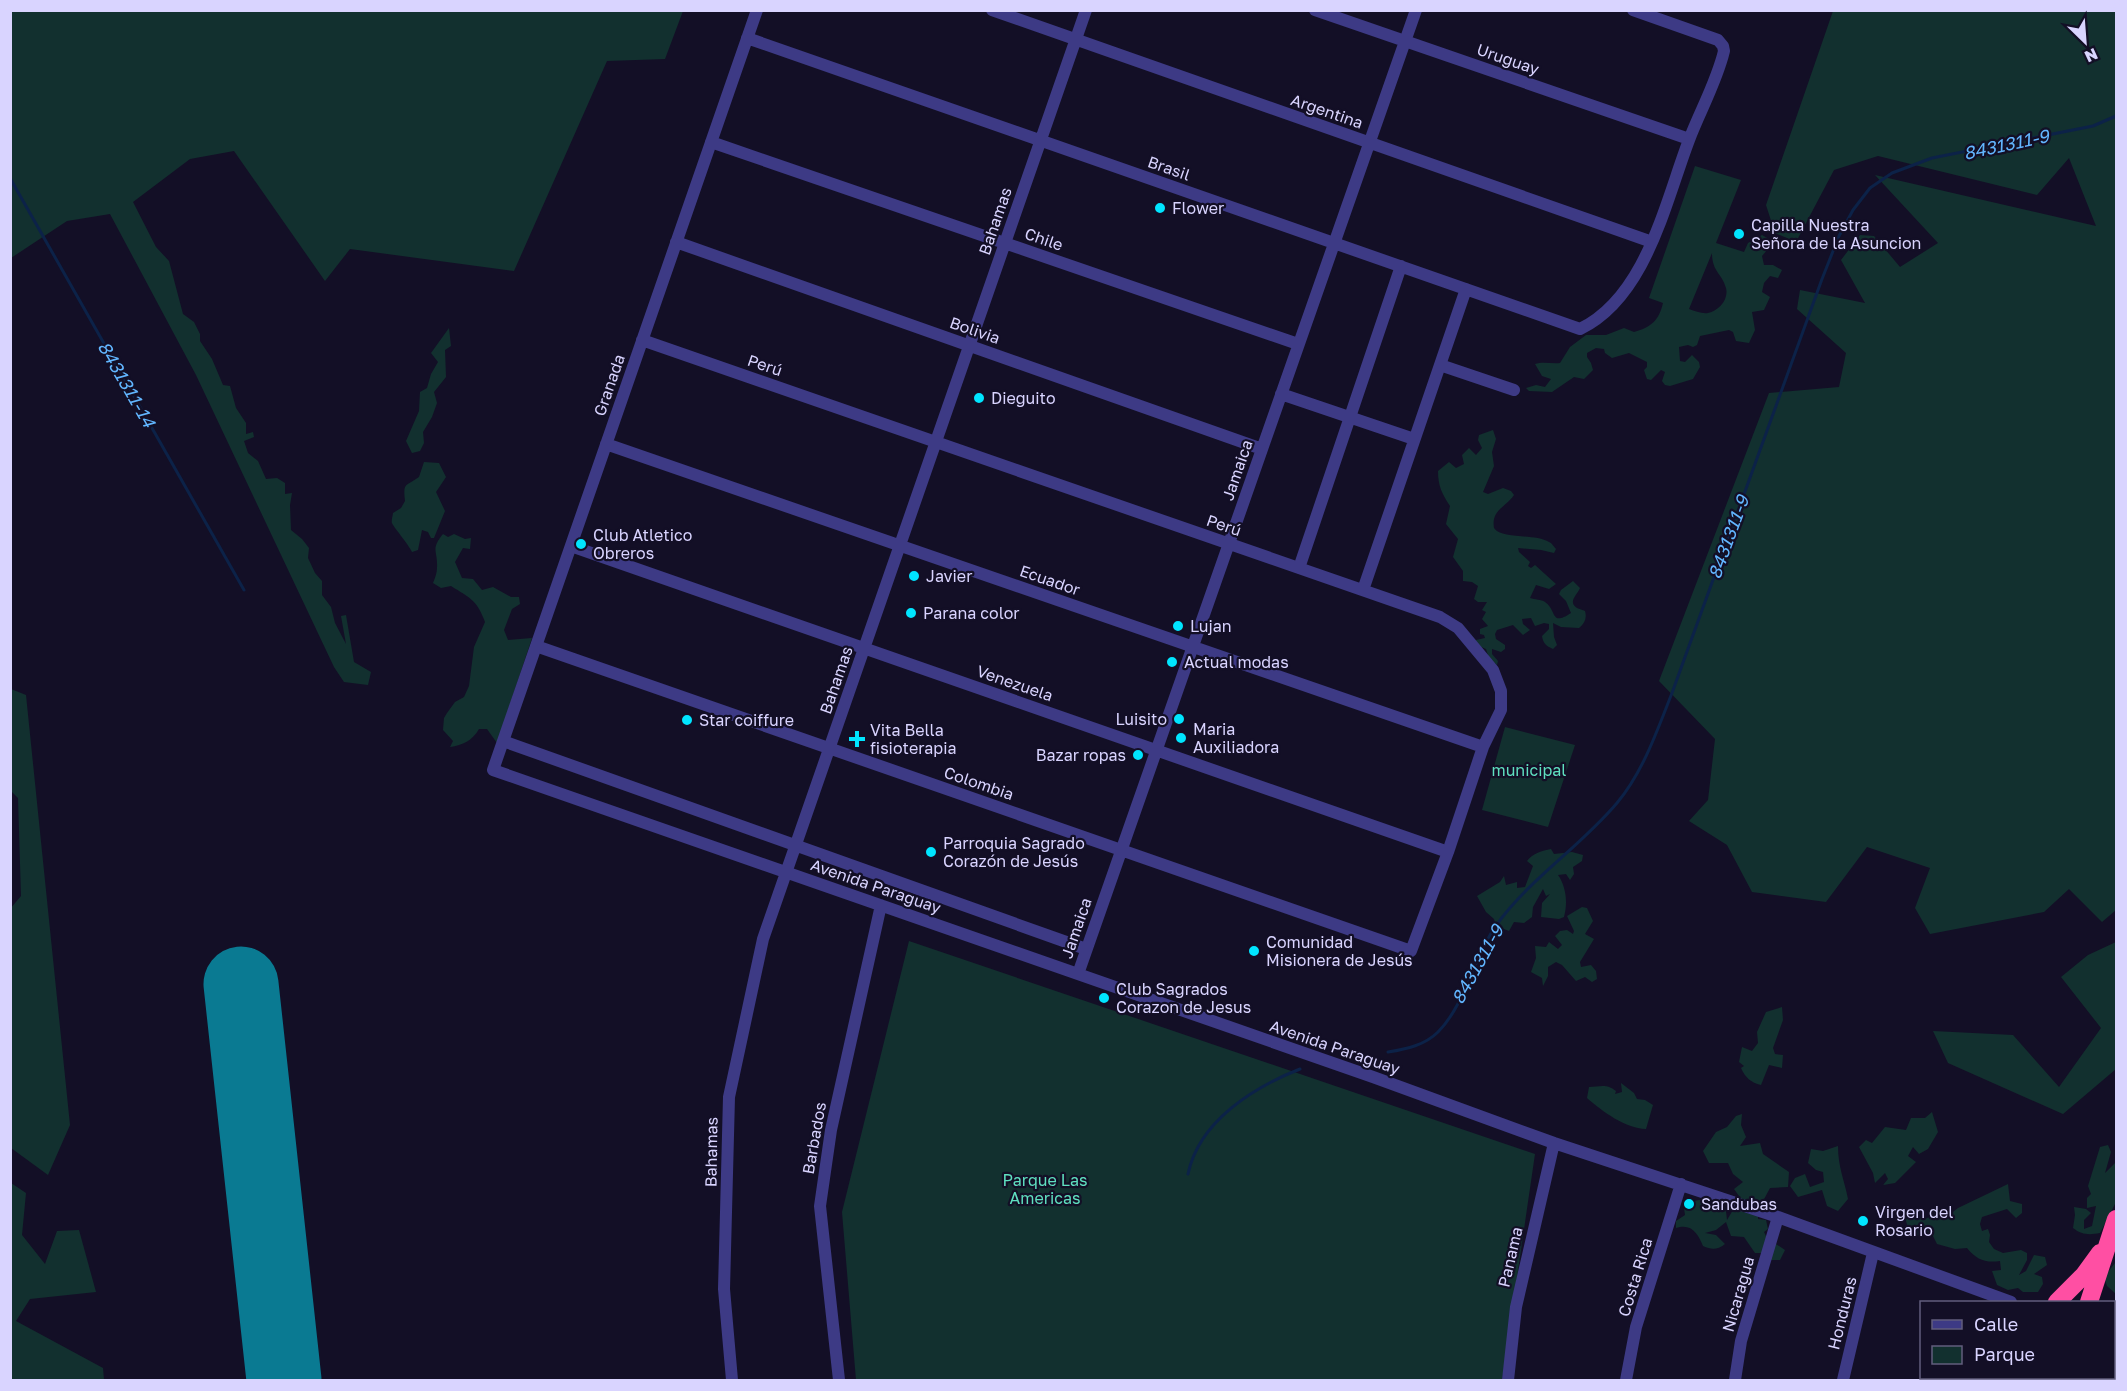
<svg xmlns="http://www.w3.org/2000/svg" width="2127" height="1391" viewBox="0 0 2127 1391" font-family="'Golos Text',sans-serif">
  <rect width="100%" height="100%" fill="#130f26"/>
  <path fill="#12302f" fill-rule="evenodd" d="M11 10 683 11 665 59 607 61 514 271 350 249 325 281 234 151 190 159 133 202 156 247 169 261 183 314 194 322 200 334V341L212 359 223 385 230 386 236 408 246 423V434L253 432 254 437 244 441 248 453 258 461 266 479 277 478 285 483V494L292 493 290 505 291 530 302 539 309 548 308 558 315 573 322 581V595L331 607 335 623 346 644 341 616 346 615 354 662 371 672 368 685 344 682 334 667 196 375 110 214 67 221 11 258Z
    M1833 11H2116V910L2102 922 2069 889 2044 912 1930 934 1915 908 1930 868 1867 847 1826 902 1752 892 1727 845 1689 821 1708 800 1715 739 1659 681 1769 393 1839 387 1846 353 1797 309 1800 290 1865 303 1841 260 1860 235 1874 236 1900 267 1938 243 1875 175 2096 226 2069 158 2037 195 1878 156 1834 170 1796 242 1775 233 1766 205Z
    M1695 166 1741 180 1716 243 1744 252 1748 243 1762 235 1776 243 1777 249H1768L1762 256 1764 265H1773L1782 270 1778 278 1770 276 1764 283 1762 292 1770 297 1764 310 1752 312 1755 330 1749 343 1736 341 1733 332 1729 330 1700 336 1697 345 1693 347 1688 345 1679 347 1680 361 1685 362 1692 355 1699 362 1700 367 1693 379 1670 386 1665 385 1662 381 1665 372 1661 370 1651 380 1647 379 1644 370 1647 367V362L1629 353 1612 358 1605 353 1604 349 1596 348 1587 353V357L1591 363 1593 370 1584 379 1574 377 1552 392 1529 391 1526 388 1536 385 1545 387 1551 379 1542 376 1535 364C1543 361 1551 364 1560 363L1570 347 1586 335H1606L1624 328 1634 332C1652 327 1659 320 1663 303L1649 298ZM1712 253C1712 272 1722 273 1726 288 1729 299 1719 311 1708 313 1702 314 1695 311 1689 309Z
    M449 328 451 346 445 350 446 377 434 392 437 403 432 417 423 432 424 443 420 451 412 453 406 441 419 411 420 392 427 388 431 374 438 362 431 353Z
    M1493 430 1496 439 1492 452 1494 466 1483 492 1488 494 1503 488 1511 491 1514 495C1505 508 1491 510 1494 528 1502 540 1535 533 1549 542 1552 543 1553 546 1556 549L1554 553 1541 550 1518 548 1519 552 1530 562 1528 566 1531 568 1535 565 1556 584 1549 589 1536 585 1530 598C1535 600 1541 599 1545 602 1557 610 1550 627 1571 613L1566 601 1559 594 1561 590 1573 581 1580 588C1578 594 1567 602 1577 608 1579 609 1583 610 1585 611 1587 618 1585 623 1579 628L1561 627 1553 623 1554 637 1557 645 1553 649C1546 646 1543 643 1542 636L1549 629V624L1544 623 1535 626 1531 618 1522 619 1523 624 1530 630 1523 635 1513 625 1497 630 1495 634 1496 639 1505 645V649L1501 652 1492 649V654L1498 661 1497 665 1489 658 1486 649 1474 644 1476 640 1485 638 1484 635 1480 634V629L1488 626 1482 619 1486 612 1482 610 1487 602H1478L1474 599 1478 586 1472 582 1463 581V571L1453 557 1458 539 1446 524 1450 506C1442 494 1438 486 1438 471L1449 462 1456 468 1464 464 1462 455 1469 448 1476 455 1482 448 1478 440 1479 435Z
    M424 462 439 463 446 477 436 492 445 511 434 538H431L428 532 422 530 418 550 412 552C409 545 392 525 392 523 391 521 393 515 393 513L401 508 405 501C403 482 405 487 419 477Z
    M443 534 448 537 454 534 465 539 471 538 470 549 463 548 455 562 462 578 473 579 482 590 493 587 511 597H519L520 604 512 609 504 630 508 640 532 638 497 743 487 729H479C472 741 463 745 450 747L453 741 443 730 444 718 447 713 455 702 464 697 469 686 474 647 485 622C477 600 470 598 451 586L441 588 433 583C435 578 437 573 437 568 438 550 430 550 443 534Z
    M11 689 26 695 70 1125 48 1175 11 1148 10 909 21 896 18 798 11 791Z
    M1505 727 1575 745 1548 827 1482 810Z
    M1551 849 1554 854 1572 852 1583 855 1582 861 1573 867 1574 874 1570 880 1566 874 1558 875C1566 886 1568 903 1564 917L1559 919 1541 917 1542 903 1550 894 1546 896 1543 889 1533 907 1532 917 1524 923 1514 922 1509 931 1496 926 1494 919 1486 912 1477 896 1500 882 1504 876 1506 885 1517 882V888L1525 887 1533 866 1527 861C1533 853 1542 851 1551 849Z
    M1582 907 1587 908 1593 921 1585 934 1594 939 1580 962 1581 967 1591 965 1596 971 1597 979 1592 982 1585 977 1576 981 1562 965 1556 962 1548 967V976L1543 986 1542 978 1531 972 1536 958 1535 946 1546 947 1549 942 1558 949 1562 945 1555 936 1560 931 1567 930 1573 934 1574 931 1567 916Z
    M909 941 1535 1154 1502 1380H856L842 1212Z
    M2116 942V1069L2063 1114 1948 1063 1933 1031 2013 1035 2059 1087 2101 1028 2061 977 2088 955Z
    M1782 1007 1783 1020 1773 1048 1775 1054 1783 1055 1782 1068 1769 1065 1761 1085C1751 1083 1745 1077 1741 1068L1744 1066 1739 1062 1742 1047 1752 1051 1758 1043 1757 1032 1766 1012Z
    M1621 1083 1634 1093 1637 1099 1645 1100 1653 1105 1646 1129C1625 1128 1603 1112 1587 1098L1589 1087C1600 1087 1606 1083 1616 1091L1615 1094 1622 1092Z
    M1932 1112 1938 1132 1928 1149 1919 1154 1913 1147 1908 1156 1916 1162 1895 1183 1883 1185 1888 1179 1885 1173 1875 1183 1873 1173 1859 1147 1866 1140 1872 1143 1885 1127 1906 1130 1911 1118H1925Z
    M1742 1114 1741 1125 1746 1137 1740 1146 1760 1143 1763 1154 1789 1172 1788 1187 1770 1188 1762 1203 1746 1206 1734 1189 1743 1182 1733 1174 1728 1163H1709L1703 1151 1716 1132 1727 1127 1736 1116Z
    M2108 1145 2111 1152 2105 1173 2116 1162V1202L2100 1233C2089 1235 2082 1235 2073 1228L2075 1215 2074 1207 2086 1209 2091 1213 2084 1220V1229L2092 1226 2096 1206 2087 1208V1198L2091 1194 2088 1186 2100 1147Z
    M1838 1146C1838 1167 1844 1179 1848 1199L1838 1211 1827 1206 1822 1190 1798 1197 1790 1186 1795 1178 1805 1174 1810 1187 1824 1182 1823 1172 1816 1170 1808 1163 1811 1149 1823 1151Z
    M11 1183 26 1193 22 1235 45 1264 57 1231 79 1230 96 1292 30 1299 16 1321 103 1368 104 1380H11Z
    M2008 1184 2010 1201 2022 1204V1213L2016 1218 2007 1209 1982 1217 1980 1224 1982 1231 1988 1229 1990 1235 1989 1242 1994 1249 2003 1253 2021 1250 2027 1253V1260L2019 1275 2026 1271 2034 1255 2045 1257 2047 1265 2034 1274 2042 1277 2043 1284 2038 1292H2023L2018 1288 2008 1290 1997 1285 1992 1271 2001 1270 2000 1261C1985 1263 1977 1260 1967 1248L1955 1249 1937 1244 1933 1236 1922 1237 1909 1232 1905 1217 1913 1209 1925 1219 1937 1213 1949 1215 1958 1208Z
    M1704 1199 1709 1209 1711 1206H1718L1726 1211 1727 1220 1733 1210 1742 1208 1758 1213V1219L1766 1220 1768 1229 1764 1232 1767 1238 1785 1250 1780 1260H1766L1763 1253H1755L1744 1237 1731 1236 1726 1222 1716 1230 1705 1233 1716 1235 1725 1244C1717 1250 1712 1250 1703 1246 1698 1234 1692 1223 1676 1228V1221L1685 1215 1684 1208 1694 1201Z
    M2116 1247V1294L2107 1286 2104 1277 2115 1263Z"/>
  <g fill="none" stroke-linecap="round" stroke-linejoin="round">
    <path stroke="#0c2248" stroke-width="3" d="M10 178 244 590
      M1388 1052C1407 1049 1425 1045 1438 1032 1465 1005 1473 959 1495 927 1528 880 1579 848 1617 803 1643 772 1657 731 1672 693L1822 279 1839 236 1853 210 1870 188 1892 173 1932 158 2093 126 2116 116
      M1188 1174C1199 1121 1254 1087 1300 1069"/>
    <path stroke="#0a7a92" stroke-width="75" d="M241 984 284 1380"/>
    <path stroke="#3d3a85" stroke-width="12" d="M757 10 493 770 1373 1077 1554 1143 1778 1217 2011 1302
      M992 10 1652 242
      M1315 10 1689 139
      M747 38 1580 329C1646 297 1665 203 1689 140 1700 111 1717 81 1724 51L1723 46 1718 40 1633 10
      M711 142 1298 344
      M676 242 1262 449
      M1440 365 1514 390
      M1281 394 1414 439
      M606 444 1483 747
      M571 546 1448 852
      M1299 568 1401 266
      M1363 590 1466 289
      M536 646 1411 951 1448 852 1483 747 1501 710V691L1493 670 1458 628 1440 617 642 340
      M503 741 1086 949
      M1078 974 1416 10
      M2075 1378 2078 1380
      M732 1380 724 1289 729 1097 763 939 1086 10
      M839 1380 820 1206 831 1130 881 905
      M1508 1380 1516 1307 1554 1143
      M1626 1380 1636 1327 1681 1184
      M1735 1380 1741 1341 1778 1217
      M1843 1380 1873 1253"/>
    <path stroke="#ff4fa3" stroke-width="18" d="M2057 1302 2084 1275 2100 1253
      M2089 1302 2116 1219
      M2010 1380 2012 1378
      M2064 1380 2065 1378"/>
  </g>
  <g fill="#00e5ff" stroke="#130f26" stroke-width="2">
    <circle cx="1160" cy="208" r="6"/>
    <circle cx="1739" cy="234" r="6"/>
    <circle cx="979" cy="398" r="6"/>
    <circle cx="581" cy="544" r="6"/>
    <circle cx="914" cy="576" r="6"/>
    <circle cx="911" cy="613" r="6"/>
    <circle cx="1178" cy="626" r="6"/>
    <circle cx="1172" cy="662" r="6"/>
    <circle cx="1179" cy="719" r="6"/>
    <circle cx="687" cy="720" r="6"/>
    <circle cx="1181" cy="738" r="6"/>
    <path d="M854 730h6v6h6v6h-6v6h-6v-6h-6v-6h6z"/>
    <circle cx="1138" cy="755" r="6"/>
    <circle cx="931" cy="852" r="6"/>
    <circle cx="1254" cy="951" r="6"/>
    <circle cx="1104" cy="998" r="6"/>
    <circle cx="1689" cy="1204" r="6"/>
    <circle cx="1863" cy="1221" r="6"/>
  </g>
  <g text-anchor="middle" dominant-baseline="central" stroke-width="4.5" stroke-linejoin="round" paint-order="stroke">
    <g font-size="16" fill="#d9d4ff" stroke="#130f26">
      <text transform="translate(1508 59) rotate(19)">Uruguay</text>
      <text transform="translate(1327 111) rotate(19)">Argentina</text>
      <text transform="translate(1169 168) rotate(19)">Brasil</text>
      <text transform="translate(995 221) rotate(-71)">Bahamas</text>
      <text transform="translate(1044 239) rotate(19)">Chile</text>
      <text transform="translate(975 330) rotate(19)">Bolivia</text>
      <text transform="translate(765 365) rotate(19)">Perú</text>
      <text transform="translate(609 385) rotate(-71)">Granada</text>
      <text transform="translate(1237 470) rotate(-71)">Jamaica</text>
      <text transform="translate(1224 525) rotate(19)">Perú</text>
      <text transform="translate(1050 580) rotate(19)">Ecuador</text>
      <text transform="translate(836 680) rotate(-71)">Bahamas</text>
      <text transform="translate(1015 683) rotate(19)">Venezuela</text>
      <text transform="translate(979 783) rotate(19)">Colombia</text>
      <text transform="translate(876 886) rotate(19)">Avenida Paraguay</text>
      <text transform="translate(1076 928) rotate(-71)">Jamaica</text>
      <text transform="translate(1335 1047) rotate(19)">Avenida Paraguay</text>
      <text transform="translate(814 1138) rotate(-80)">Barbados</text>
      <text transform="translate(711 1152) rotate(-89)">Bahamas</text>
      <text transform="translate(1510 1257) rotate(-77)">Panama</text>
      <text transform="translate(1635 1277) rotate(-73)">Costa Rica</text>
      <text transform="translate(1738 1294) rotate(-74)">Nicaragua</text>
      <text transform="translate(1842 1313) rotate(-76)">Honduras</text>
    </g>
    <g font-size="16" fill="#d9d4ff" stroke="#130f26" text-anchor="start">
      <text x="1172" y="208">Flower</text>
      <text x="1751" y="225">Capilla Nuestra<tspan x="1751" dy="18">Señora de la Asuncion</tspan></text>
      <text x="991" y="398">Dieguito</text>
      <text x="593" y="535">Club Atletico<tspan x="593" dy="18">Obreros</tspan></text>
      <text x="926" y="576">Javier</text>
      <text x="923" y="613">Parana color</text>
      <text x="1190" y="626">Lujan</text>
      <text x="1184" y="662">Actual modas</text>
      <text x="1167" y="719" text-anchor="end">Luisito</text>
      <text x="699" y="720">Star coiffure</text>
      <text x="1193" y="729">Maria<tspan x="1193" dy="18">Auxiliadora</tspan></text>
      <text x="870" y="730">Vita Bella<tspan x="870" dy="18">fisioterapia</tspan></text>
      <text x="1126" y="755" text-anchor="end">Bazar ropas</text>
      <text x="943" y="843">Parroquia Sagrado<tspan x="943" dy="18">Corazón de Jesús</tspan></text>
      <text x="1266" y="942">Comunidad<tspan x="1266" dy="18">Misionera de Jesús</tspan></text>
      <text x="1116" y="989">Club Sagrados<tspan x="1116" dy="18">Corazon de Jesus</tspan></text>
      <text x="1701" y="1204">Sandubas</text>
      <text x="1875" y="1212">Virgen del<tspan x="1875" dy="18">Rosario</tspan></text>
    </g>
    <g font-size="16" fill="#5fe0c0" stroke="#130f26">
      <text x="1529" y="770">municipal</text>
      <text x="1045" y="1180">Parque Las<tspan x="1045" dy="18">Americas</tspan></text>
    </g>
    <g font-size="18" font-style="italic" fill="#62b6ff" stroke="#130f26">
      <text transform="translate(2006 144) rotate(-12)">8431311-9</text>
      <text transform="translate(127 384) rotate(60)">8431311-14</text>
      <text transform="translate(1728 537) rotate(-70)">8431311-9</text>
      <text transform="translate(1477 964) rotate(-61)">8431311-9</text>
    </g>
  </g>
  <rect width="2127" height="1391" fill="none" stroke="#d9d4ff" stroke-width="24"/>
  <rect x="1920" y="1301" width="195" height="78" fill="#130f26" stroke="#625e7d" stroke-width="1.5"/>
  <rect x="1932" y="1320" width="30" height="9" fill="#3d3a85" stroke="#625e7d" stroke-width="1.5"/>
  <text x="1974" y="1331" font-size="18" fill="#d9d4ff">Calle</text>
  <rect x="1932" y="1346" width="30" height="18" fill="#12302f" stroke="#625e7d" stroke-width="1.5"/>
  <text x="1974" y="1361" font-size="18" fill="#d9d4ff">Parque</text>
  <g transform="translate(2085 42) rotate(155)" stroke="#130f26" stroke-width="4.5" paint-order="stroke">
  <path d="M0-4.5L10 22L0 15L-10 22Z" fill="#d9d4ff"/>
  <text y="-9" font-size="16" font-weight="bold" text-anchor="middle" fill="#d9d4ff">N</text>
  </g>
</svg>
